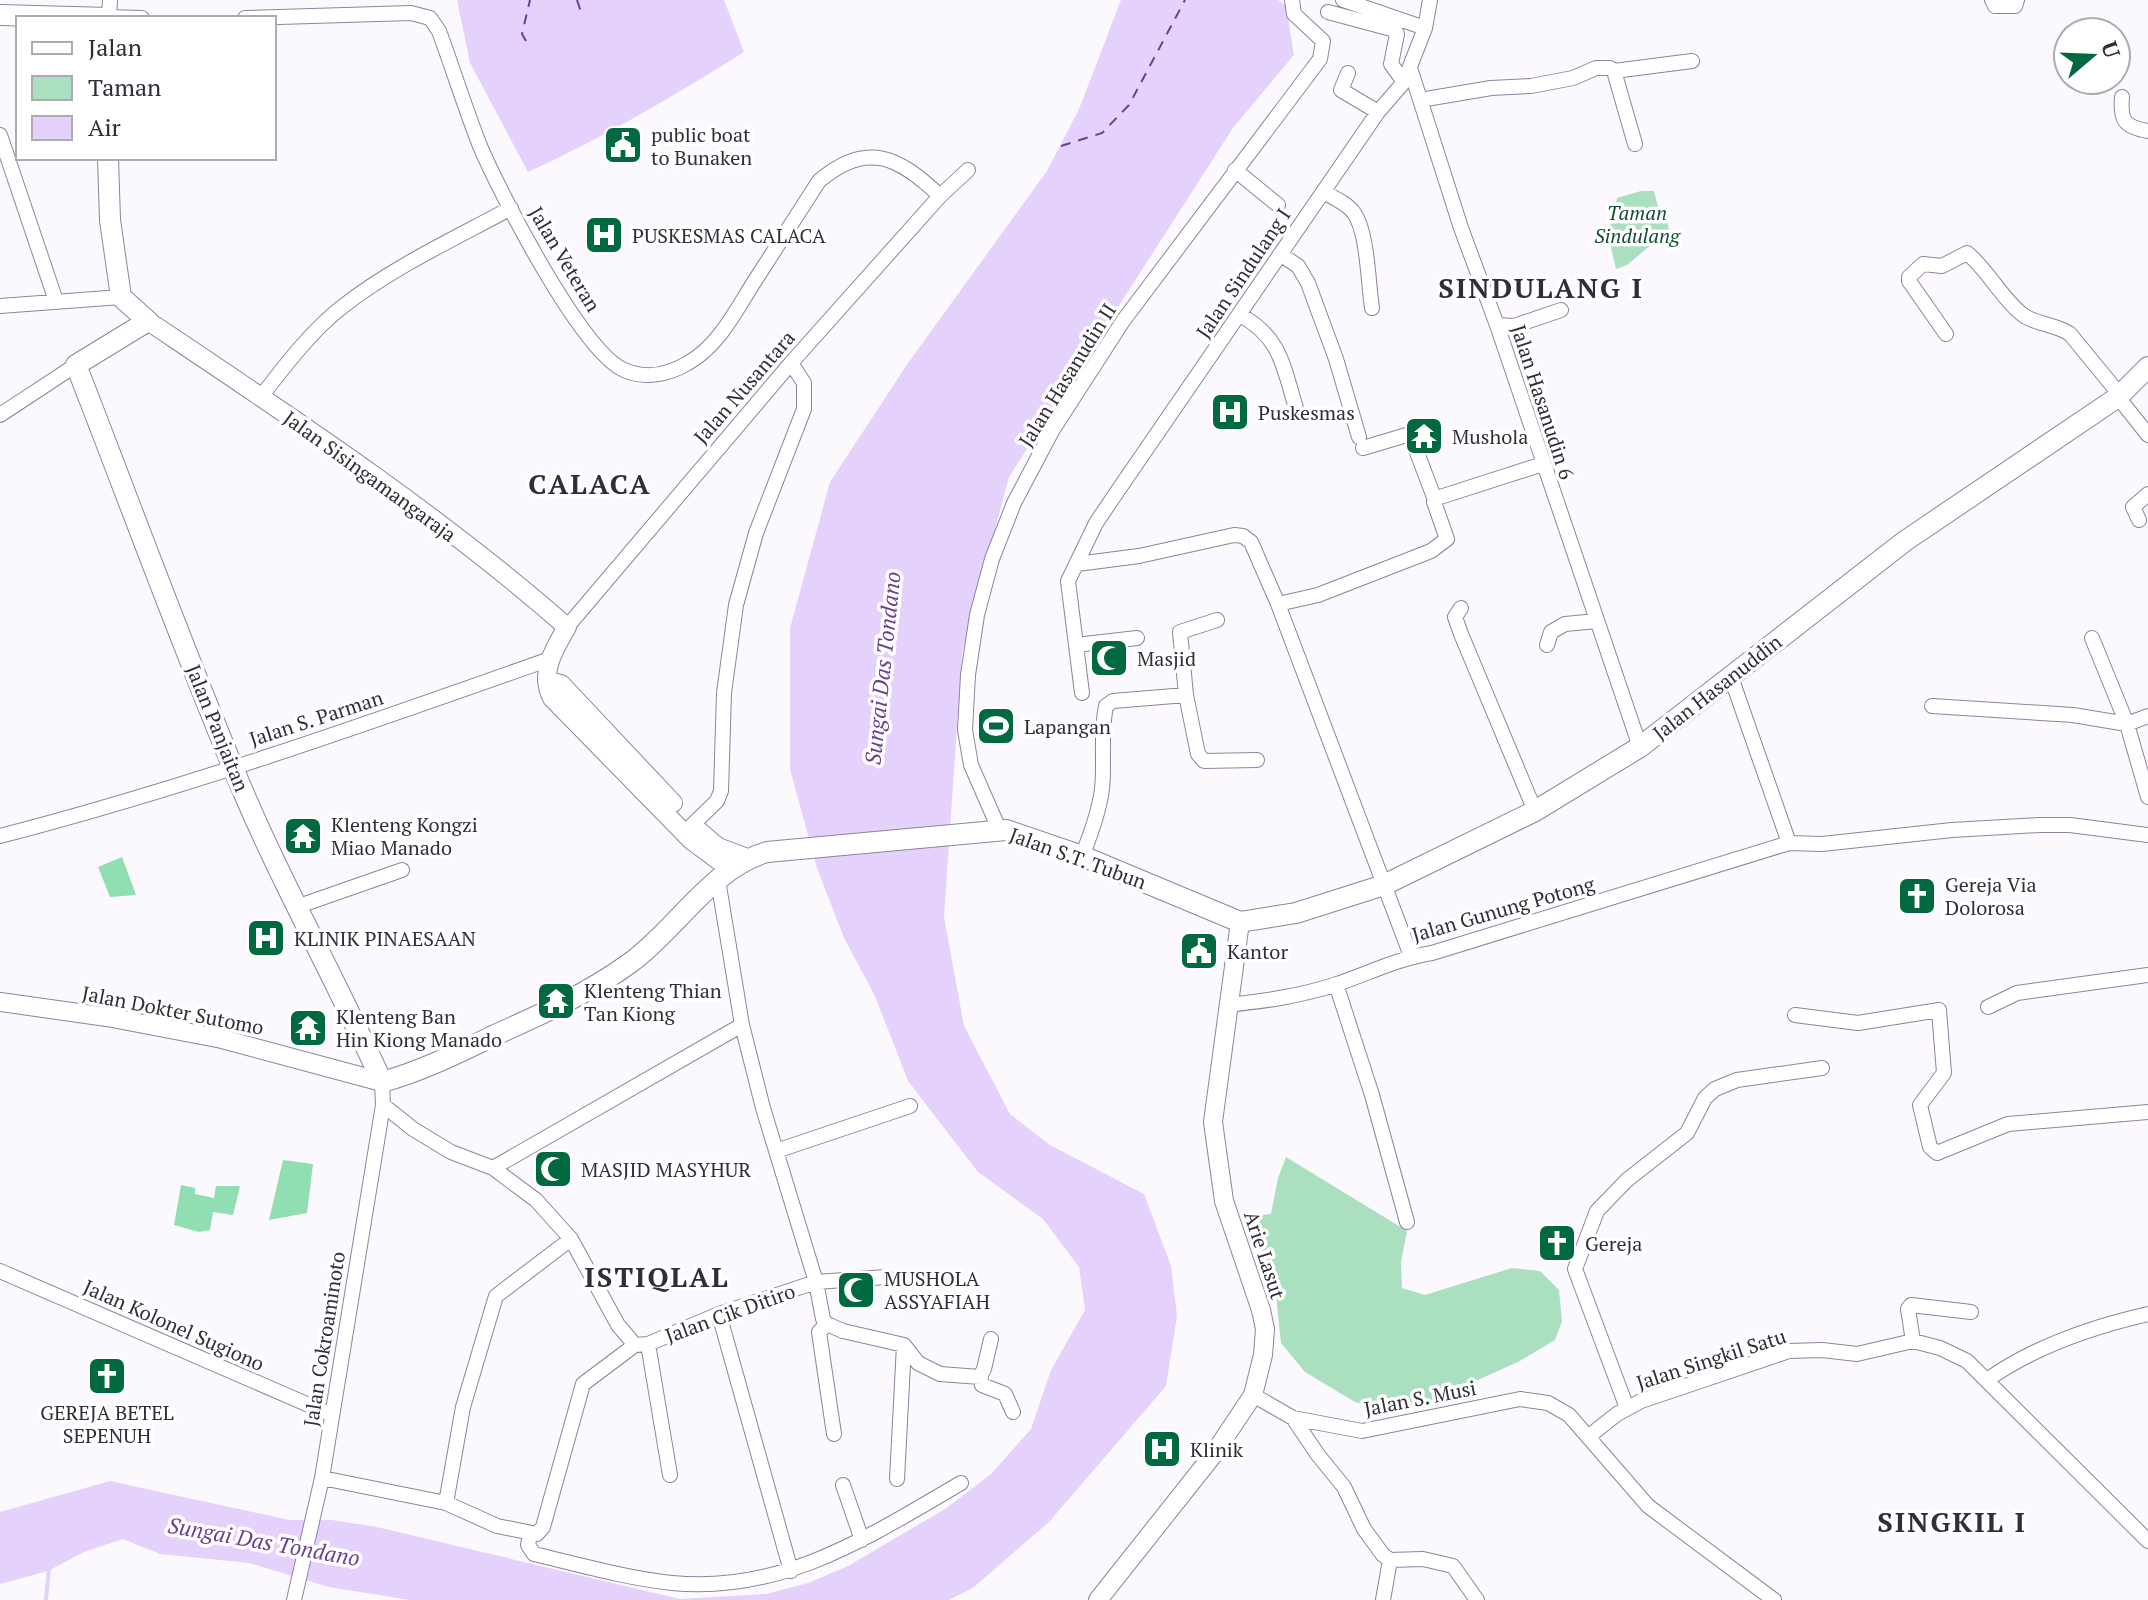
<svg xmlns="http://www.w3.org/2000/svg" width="2148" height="1600" viewBox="0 0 2148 1600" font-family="'PT Serif',serif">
  <rect width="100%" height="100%" fill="#fbf9fe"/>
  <path fill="#aadfbf" d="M1641 191H1654L1660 215H1666L1669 230 1627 265 1616 269 1608 235 1617 198Z
    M1286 1157 1407 1231 1401 1262 1402 1288 1425 1295 1512 1268 1540 1271 1559 1290 1562 1321 1555 1340 1518 1362 1455 1390 1427 1407 1395 1411 1355 1402 1305 1372 1281 1343 1276 1295 1252 1216 1271 1214 1278 1178Z"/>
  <path fill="#90deb1" d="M122 857 136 895 110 897 98 867Z
    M283 1160 313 1164 307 1213 269 1220Z
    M181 1185 195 1188V1194L214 1198 216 1186H240L233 1215 213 1212 210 1230 199 1232 174 1225Z"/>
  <path fill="#e5d2fc" d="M457 0H724L744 52C674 96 603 138 528 172L470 63Z
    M1121 0H1278L1286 6 1294 55 1233 128 1009 477 962 653 944 917 964 1026 1010 1114 1050 1145 1144 1194 1171 1266 1177 1316 1166 1386 1049 1522 974 1587 949 1600H410L329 1587 249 1563 160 1554 123 1539 84 1552 48 1571 0 1584V1512L110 1481 289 1520H332L377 1527 680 1599 766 1594 808 1583 848 1566 945 1509 991 1474 1031 1429 1051 1370 1085 1310 1079 1267 1043 1219 978 1172 908 1081 875 996 844 938 817 868 790 769V628L830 482 908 363 1047 171 1079 109Z"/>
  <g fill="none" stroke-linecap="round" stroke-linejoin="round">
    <path stroke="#e5d2fc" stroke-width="4" d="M46 1600 49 1567"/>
    <path stroke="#6a4191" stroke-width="2" stroke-dasharray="10 8" stroke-linecap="butt" d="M577 0 581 12
      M526 41 522 34 530 0
      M1061 146 1102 133 1129 105 1185 0"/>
    <defs>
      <path id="minor" d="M110 0 109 17 142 18
        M1343 0 1425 28
        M1992 0 1995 6H2015L2017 0
        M1328 12 1395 30 1397 34 1391 64 1404 82
        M245 18 411 13 430 18 439 31C453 69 465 108 480 146 500 193 581 351 624 370 645 379 668 375 688 363 720 345 737 308 756 279 777 246 798 214 819 181 867 140 899 157 940 196
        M1410 68 1461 228 1497 325 1640 747
        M1614 71 1692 61
        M1348 73 1341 90 1378 112
        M2122 97C2120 120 2124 127 2148 131
        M1420 100 1491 88 1531 86 1573 78 1596 68H1610L1614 71 1635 144
        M0 135 56 301
        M1235 170 1278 205
        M1323 192C1334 198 1347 203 1354 213 1368 233 1368 283 1372 308
        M1280 254 1298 266 1308 283 1336 359 1359 437
        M0 306 121 297
        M1240 315C1281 337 1283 366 1296 408
        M1497 325 1514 326 1561 310
        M1946 334 1909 281V277L1923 264 1942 266 1967 253C1989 271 2001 298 2023 315 2037 325 2056 324 2070 334L2120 395
        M2118 397 2148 435
        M260 398C283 368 312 330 342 307 393 267 454 239 511 208
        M0 415 76 365
        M1363 448 1410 434 1435 500
        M2139 520 2133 507 2148 494
        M1077 564 1139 556 1234 535 1243 536 1251 542 1278 604 1411 956
        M1278 604 1318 595 1431 551 1447 539 1434 502 1437 498 1543 464
        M1461 608 1455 617 1461 634 1535 811
        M1217 620 1180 632 1186 695 1198 754 1204 761 1257 760
        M567 627 791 363 940 196 968 170
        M2092 638 2127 724 2148 797
        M1076 645 1137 638
        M1547 645 1551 632 1565 624 1597 621
        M1731 677 1789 843 1822 844 1952 830 2040 825H2070L2148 835
        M1082 693 1068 581 1096 523 1119 489 1378 112 1404 82 1425 28 1430 0
        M1932 706 2073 715 2127 724 2148 716
        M999 829 971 765 965 730 968 675 977 615 992 559 1014 503 1052 431 1123 321 1320 59 1323 41 1294 14 1292 0
        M685 832 717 801 721 791 724 693 736 605 756 533 804 409V383L791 363
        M0 836C186 788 369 723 550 659
        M1082 856C1091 834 1099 812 1102 789 1105 761 1100 734 1106 706L1113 701 1186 695
        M718 880 742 1025 763 1108 816 1282 823 1319 827 1324 843 1331 904 1345 918 1363 940 1374 980 1377 984 1369 991 1339
        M296 907 402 870
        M1336 984 1372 1095 1407 1222
        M1227 1005C1265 1001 1301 996 1337 984 1369 973 1399 958 1432 953L1789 843
        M1988 1007 2017 993 2148 975
        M1795 1015 1858 1023 1939 1010 1944 1073 1920 1105 1930 1147 1937 1153 2008 1124 2148 1112
        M383 1105 413 1129 451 1152 493 1168 536 1200 571 1239 618 1325 635 1345 648 1344 719 1314 816 1282 887 1277
        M776 1151 910 1106
        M493 1168 742 1025
        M0 1271 332 1415
        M719 1314 791 1571
        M827 1324 819 1332 834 1434
        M1913 1341 1908 1309 1911 1305 1971 1312
        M648 1344 670 1475
        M980 1377 982 1385 1005 1394 1013 1412
        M1987 1380C2035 1346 2091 1327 2148 1314
        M1253 1395 1293 1418 1362 1431 1520 1399 1548 1403 1569 1415 1648 1506 1774 1600
        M1627 1408 1575 1269 1597 1211 1627 1180 1687 1133 1705 1098 1715 1089 1737 1080 1822 1068
        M1293 1418 1318 1455 1344 1487 1364 1529 1383 1555 1390 1560 1423 1559 1453 1566 1477 1600
        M1588 1437 1617 1414 1641 1401 1789 1351 1822 1350 1857 1354 1913 1341 1940 1348 1967 1361 2148 1541
        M322 1478 446 1503 497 1526 537 1534 543 1527 583 1384 635 1345
        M897 1479 904 1345
        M843 1485 862 1540
        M446 1503 463 1407 496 1296 571 1239
        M530 1534 528 1545 534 1554C580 1565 626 1578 672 1583 783 1594 870 1536 961 1483
        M294 1600 322 1478 383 1105 382 1082
        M1383 1600 1390 1560"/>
      <path id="major" d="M148 321C291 417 437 513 567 627 554 649 539 673 552 698L691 840 730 869
        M547 681 561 684 673 803
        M698 830 718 847 747 858
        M0 1002 107 1017 222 1039 382 1082
        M1098 1600 1213 1455 1253 1395 1263 1355 1265 1329 1261 1310 1224 1201 1213 1122 1240 922"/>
      <path id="highway" d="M0 15 109 18
        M108 158 110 220 121 297 148 321 76 365C128 498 177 633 232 765 276 874 334 975 382 1082 422 1071 458 1053 495 1035 542 1014 589 993 630 963 677 929 710 869 767 852L1006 830 1082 856 1240 922 1296 913 1384 885 1535 811 1640 747 1905 541 2118 397 2148 367"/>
    </defs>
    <use href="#minor" stroke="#8e839d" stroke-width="16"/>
    <use href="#major" stroke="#8e839d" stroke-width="20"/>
    <use href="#highway" stroke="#8e839d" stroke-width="22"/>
    <use href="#minor" stroke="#fff" stroke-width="14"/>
    <use href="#major" stroke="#fff" stroke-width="18"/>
    <use href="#highway" stroke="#fff" stroke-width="20"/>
  </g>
  <defs>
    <symbol id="civic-square" viewBox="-11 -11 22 22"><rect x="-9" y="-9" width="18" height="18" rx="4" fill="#006940" stroke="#fff"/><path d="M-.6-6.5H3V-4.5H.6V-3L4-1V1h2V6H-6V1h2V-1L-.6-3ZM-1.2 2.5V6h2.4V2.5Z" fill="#fff"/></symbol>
    <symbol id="hospital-square" viewBox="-11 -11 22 22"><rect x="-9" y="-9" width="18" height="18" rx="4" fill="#006940" stroke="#fff"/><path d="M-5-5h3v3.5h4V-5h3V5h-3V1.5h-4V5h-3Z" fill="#fff"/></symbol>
    <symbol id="temple-square" viewBox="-11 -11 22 22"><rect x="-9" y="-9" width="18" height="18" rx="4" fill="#006940" stroke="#fff"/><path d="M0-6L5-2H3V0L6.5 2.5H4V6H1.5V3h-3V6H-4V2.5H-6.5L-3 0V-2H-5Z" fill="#fff"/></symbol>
    <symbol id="mosque-square" viewBox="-11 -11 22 22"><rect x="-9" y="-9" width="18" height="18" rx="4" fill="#006940" stroke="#fff"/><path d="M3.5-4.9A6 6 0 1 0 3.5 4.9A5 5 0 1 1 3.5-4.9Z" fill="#fff"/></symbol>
    <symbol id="stadium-square" viewBox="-11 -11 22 22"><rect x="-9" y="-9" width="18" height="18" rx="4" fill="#006940" stroke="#fff"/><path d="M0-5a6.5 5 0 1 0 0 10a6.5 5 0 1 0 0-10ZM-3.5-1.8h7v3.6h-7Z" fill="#fff"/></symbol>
    <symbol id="church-square" viewBox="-11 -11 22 22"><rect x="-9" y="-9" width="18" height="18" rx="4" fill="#006940" stroke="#fff"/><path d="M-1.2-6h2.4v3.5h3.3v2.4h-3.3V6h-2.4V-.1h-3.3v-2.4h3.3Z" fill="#fff"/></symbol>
  </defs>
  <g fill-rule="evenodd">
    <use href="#civic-square" x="601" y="123" width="44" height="44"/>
    <use href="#hospital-square" x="582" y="213" width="44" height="44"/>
    <use href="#hospital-square" x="1208" y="390" width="44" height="44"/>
    <use href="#temple-square" x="1402" y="414" width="44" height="44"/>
    <use href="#mosque-square" x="1087" y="636" width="44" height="44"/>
    <use href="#stadium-square" x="974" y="704" width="44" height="44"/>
    <use href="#temple-square" x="281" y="814" width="44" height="44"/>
    <use href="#church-square" x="1895" y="874" width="44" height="44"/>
    <use href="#hospital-square" x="244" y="916" width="44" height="44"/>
    <use href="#civic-square" x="1177" y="929" width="44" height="44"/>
    <use href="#temple-square" x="534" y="979" width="44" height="44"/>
    <use href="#temple-square" x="286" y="1006" width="44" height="44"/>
    <use href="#mosque-square" x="531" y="1147" width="44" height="44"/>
    <use href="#church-square" x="1535" y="1221" width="44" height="44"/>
    <use href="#mosque-square" x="834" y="1268" width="44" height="44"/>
    <use href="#church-square" x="85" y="1354" width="44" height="44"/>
    <use href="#hospital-square" x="1140" y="1427" width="44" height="44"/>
  </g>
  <g text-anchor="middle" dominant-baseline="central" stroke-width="7" stroke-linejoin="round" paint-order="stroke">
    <g font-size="20" fill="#322d38" stroke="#fff" text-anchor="start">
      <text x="651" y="134">public boat<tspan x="651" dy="23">to Bunaken</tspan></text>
      <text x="632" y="235">PUSKESMAS CALACA</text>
      <text x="1258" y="412">Puskesmas</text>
      <text x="1452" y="436">Mushola</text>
      <text x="1137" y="658">Masjid</text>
      <text x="1024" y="726">Lapangan</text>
      <text x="331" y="824">Klenteng Kongzi<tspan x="331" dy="23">Miao Manado</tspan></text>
      <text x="1945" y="884">Gereja Via<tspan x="1945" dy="23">Dolorosa</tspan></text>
      <text x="294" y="938">KLINIK PINAESAAN</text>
      <text x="1227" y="951">Kantor</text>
      <text x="584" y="990">Klenteng Thian<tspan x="584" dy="23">Tan Kiong</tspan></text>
      <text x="336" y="1016">Klenteng Ban<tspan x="336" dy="23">Hin Kiong Manado</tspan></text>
      <text x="581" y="1169">MASJID MASYHUR</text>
      <text x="1585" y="1243">Gereja</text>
      <text x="884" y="1278">MUSHOLA<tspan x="884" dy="23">ASSYAFIAH</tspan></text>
      <text x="107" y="1412" text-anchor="middle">GEREJA BETEL<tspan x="107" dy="23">SEPENUH</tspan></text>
      <text x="1190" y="1449">Klinik</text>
    </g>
    <g font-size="20" font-style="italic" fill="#134f33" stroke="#fff">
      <text x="1637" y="212">Taman<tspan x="1637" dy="23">Sindulang</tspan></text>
    </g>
    <g font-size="20" fill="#322d38" stroke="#fff">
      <text transform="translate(565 259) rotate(59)">Jalan Veteran</text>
      <text transform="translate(1243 273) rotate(-56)">Jalan Sindulang I</text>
      <text transform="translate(1067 375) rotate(-58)">Jalan Hasanudin II</text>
      <text transform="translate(744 387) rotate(-49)">Jalan Nusantara</text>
      <text transform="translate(1543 402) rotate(72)">Jalan Hasanudin 6</text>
      <text transform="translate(370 476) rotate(36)">Jalan Sisingamangaraja</text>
      <text transform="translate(1717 687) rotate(-38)">Jalan Hasanuddin</text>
      <text transform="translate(316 718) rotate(-18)">Jalan S. Parman</text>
      <text transform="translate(218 728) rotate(68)">Jalan Panjaitan</text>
      <text transform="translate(1078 858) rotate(20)">Jalan S.T. Tubun</text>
      <text transform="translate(1503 909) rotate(-16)">Jalan Gunung Potong</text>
      <text transform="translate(173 1010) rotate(11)">Jalan Dokter Sutomo</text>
      <text transform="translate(1265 1255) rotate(72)">Arie Lasut</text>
      <text transform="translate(730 1313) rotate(-20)">Jalan Cik Ditiro</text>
      <text transform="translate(174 1325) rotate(24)">Jalan Kolonel Sugiono</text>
      <text transform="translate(324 1339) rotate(-81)">Jalan Cokroaminoto</text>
      <text transform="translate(1711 1359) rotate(-18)">Jalan Singkil Satu</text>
      <text transform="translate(1420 1398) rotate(-11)">Jalan S. Musi</text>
    </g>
    <g font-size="22" font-style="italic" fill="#6a4191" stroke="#fff">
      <text transform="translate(882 668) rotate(-84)">Sungai Das Tondano</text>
      <text transform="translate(264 1541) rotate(10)">Sungai Das Tondano</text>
    </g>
    <g font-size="28" font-weight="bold" letter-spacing="2" fill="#322d38" stroke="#fff">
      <text x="1541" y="287">SINDULANG I</text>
      <text x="590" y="483">CALACA</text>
      <text x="657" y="1276">ISTIQLAL</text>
      <text x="1952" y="1521">SINGKIL I</text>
    </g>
  </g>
  <rect x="16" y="16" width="260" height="144" fill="#ffffff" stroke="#adabaf" stroke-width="2"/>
  <rect x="32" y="42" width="40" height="12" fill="#ffffff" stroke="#adabaf" stroke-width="2"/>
  <text x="88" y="56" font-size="24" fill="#322d38">Jalan</text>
  <rect x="32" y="76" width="40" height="24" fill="#aadfbf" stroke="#adabaf" stroke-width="2"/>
  <text x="88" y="96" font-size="24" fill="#322d38">Taman</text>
  <rect x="32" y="116" width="40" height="24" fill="#e5d2fc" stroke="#adabaf" stroke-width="2"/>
  <text x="88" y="136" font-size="24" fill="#322d38">Air</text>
  <g transform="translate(2092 56) rotate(71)"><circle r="38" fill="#ffffff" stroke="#adabaf" stroke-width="2"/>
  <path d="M0-6L14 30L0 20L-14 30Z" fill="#006940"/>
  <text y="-12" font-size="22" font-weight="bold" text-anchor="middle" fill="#322d38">U</text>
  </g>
</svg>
